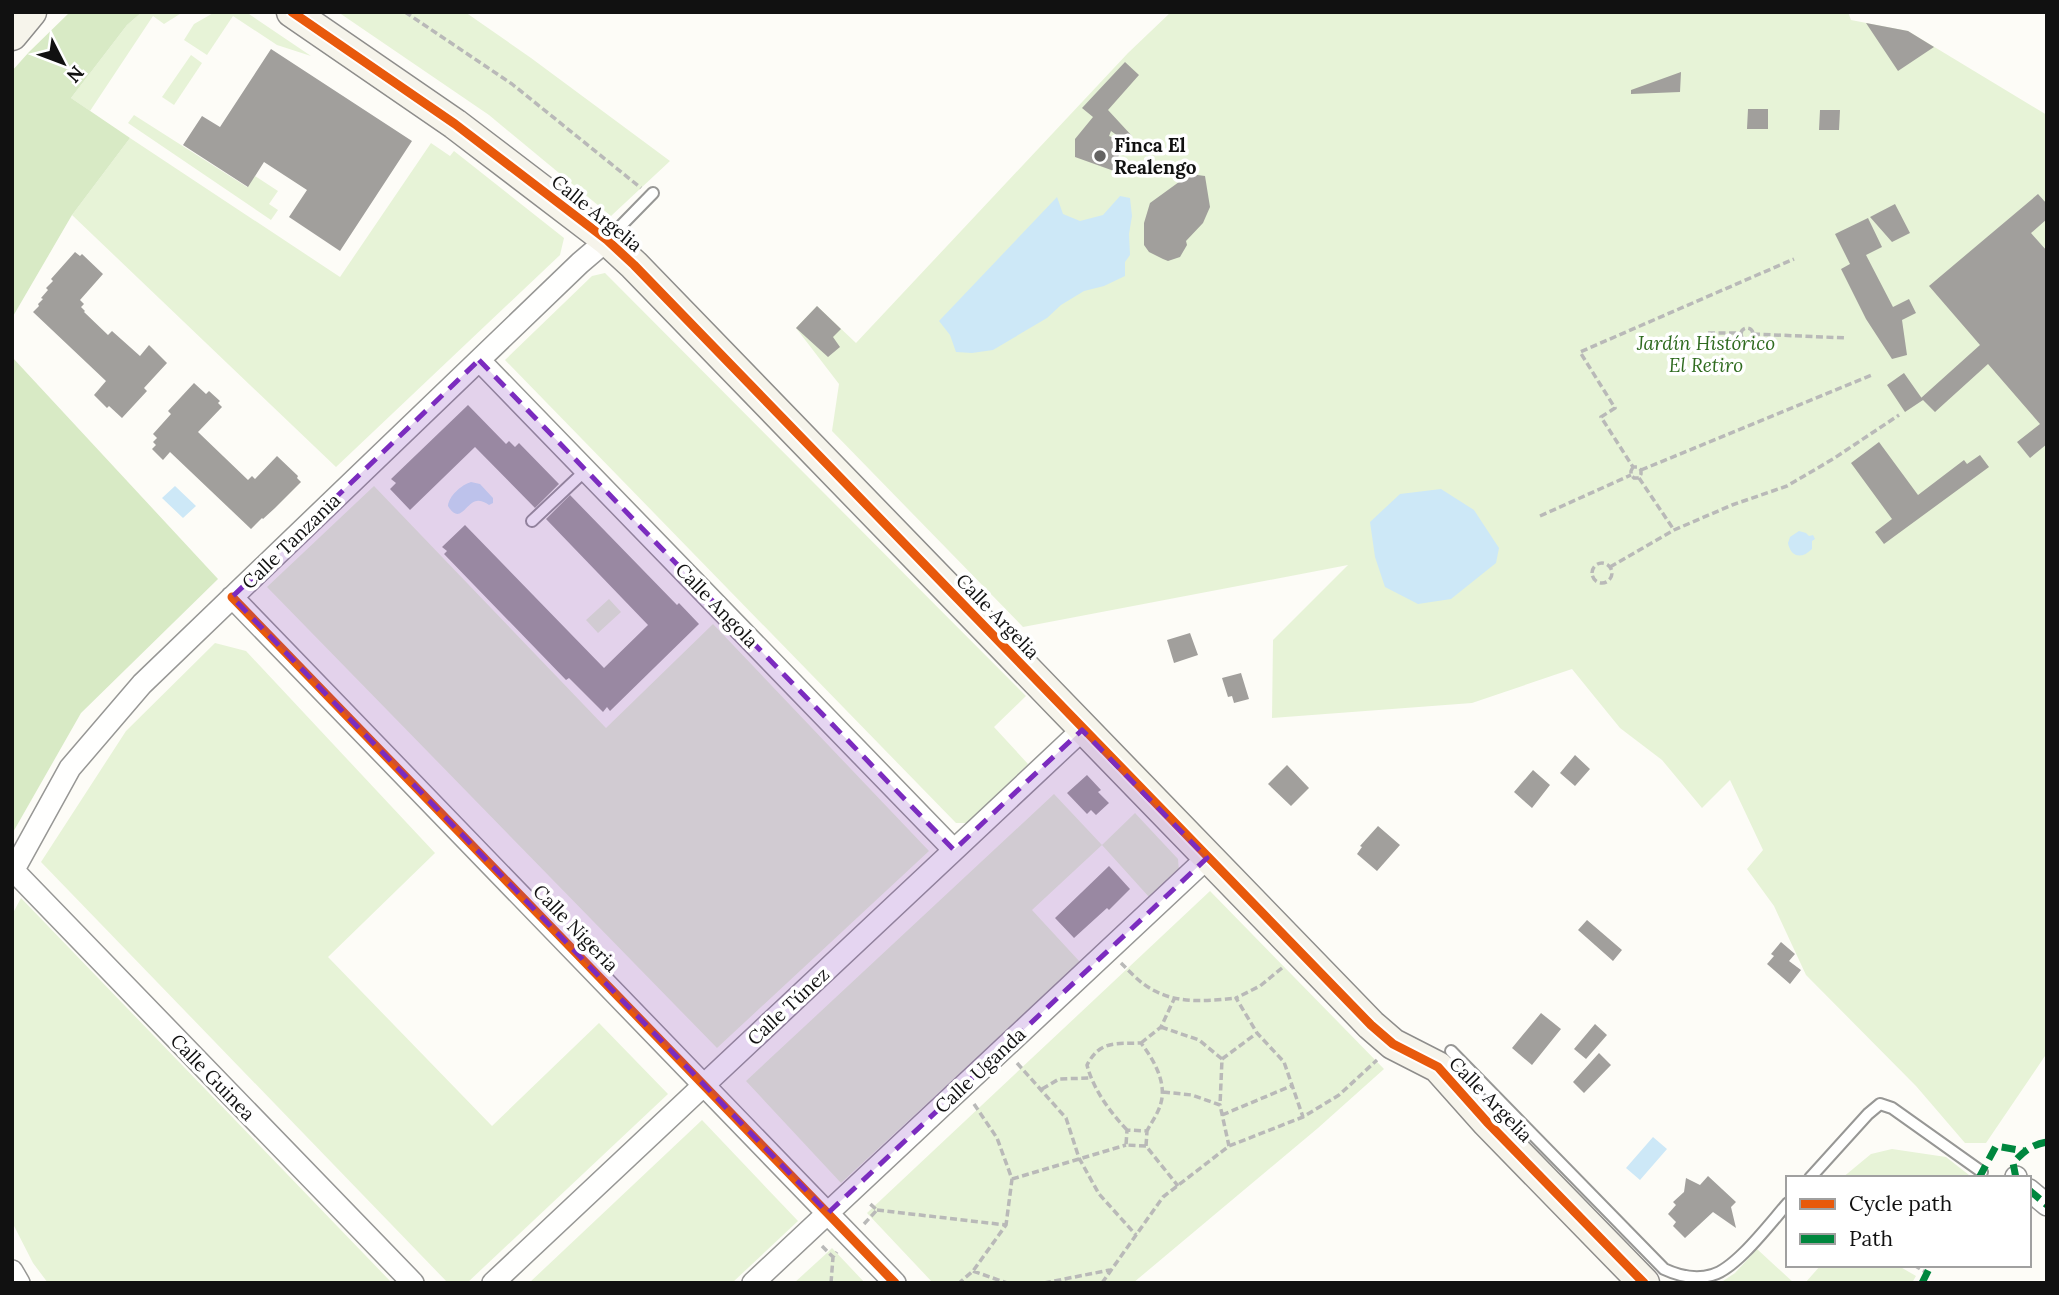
<svg xmlns="http://www.w3.org/2000/svg" width="2059" height="1295" viewBox="0 0 2059 1295" font-family="Lora,serif">
  <rect width="100%" height="100%" fill="#fdfcf7"/>
  <path fill="#e7f3d7" d="M142 12H183L164 24 153 16 90 111 71 98 127 25Z
    M215 12H246L311 56 277 45 233 16 207 55 184 40 194 24Z
    M338 12H465L531 58 670 161 611 216 489 115Z
    M1171 12H1848L1851 20 1908 31 2047 115V1053L1986 1143H1965L1916 1086 1806 975 1774 906 1747 869 1763 850 1730 780 1702 808 1662 760 1620 728 1572 669 1472 703 1272 718 1273 640 1348 565 1023 627 832 431 839 384 796 328 817 306 856 343 1128 53Z
    M191 55 202 63 174 105 162 97Z
    M134 115 247 187 255 176 278 191 269 204 278 210 271 220 128 123Z
    M130 138 340 277 431 143 450 156 454 151 564 238 560 255 336 467 72 215Z
    M605 273 1026 696 994 727 1028 764 967 823H956L505 360 592 276Z
    M374 486 606 728 713 624 929 851 717 1048 267 587Z
    M609 599 621 612 598 633 586 620Z
    M215 643 246 651 435 853 328 957 492 1126 599 1023 668 1094 467 1283H448L41 862 126 731Z
    M1054 794 1102 845 1135 813 1178 859 1179 871 1149 897 1102 845 1032 910 1080 962 841 1183 746 1081Z
    M1210 891 1384 1069 1318 1128 1133 1283H933L867 1213Z
    M21 898 392 1283H48L33 1263 12 1222V915Z
    M702 1120 798 1221 732 1283H529Z
    M1892 1149 1946 1157 1969 1175 1968 1178H1842L1871 1154Z
    M832 1248 865 1283H794L828 1252Z
    M1757 1249 1794 1283H1720L1735 1273Z
    M1821 1265H1897L1916 1276 1912 1283H1805Z"/>
  <path fill="#d8eac5" d="M70 12H142L127 25 71 98 130 138 72 215 12 318V71L29 52Z
    M12 357 218 579 81 713 12 834Z"/>
  <path fill="#cde8f7" d="M1120 196 1130 198 1132 216 1129 234 1130 255 1125 262V276L1104 286 1084 291 1061 305 1047 318 993 350 972 353 956 352 950 335 939 321 1057 197 1063 214 1080 221 1103 215Z
    M471 482 480 484 493 498V503L489 505C486 503 481 500 477 501 466 502 460 526 448 506 449 496 461 485 471 482Z
    M175 486 196 506 183 518 162 498Z
    M1441 489 1474 510 1499 548 1496 563 1451 599 1418 604 1385 587 1375 557 1370 522 1400 494Z
    M1799 531 1806 533 1809 536 1813 535 1815 539 1812 541V549C1802 559 1791 558 1788 543L1790 537Z
    M1653 1137 1667 1149 1640 1180 1626 1168Z"/>
  <path fill="#a19f9c" d="M1866 23 1908 31 1934 47 1898 71Z
    M271 49 412 141 340 251 289 217 307 190 264 162 248 187 183 145 202 116 220 127Z
    M1125 62 1139 75 1108 110 1132 136 1126 142 1111 131 1109 136 1123 142 1114 171 1075 157V139L1093 117 1082 108Z
    M1681 72 1680 92 1631 94V90Z
    M1748 109H1768V129H1747Z
    M1820 110H1840L1839 130H1819Z
    M1190 174 1205 176 1210 207 1203 223 1186 241 1187 245 1180 257 1168 261 1163 259 1149 252 1144 245V223L1150 203Z
    M2038 194 2047 204V219L2031 233 2047 251V444L2030 458 2017 442 2040 424 1988 364 1935 412 1921 398 1980 345 1929 286Z
    M1895 204 1910 233 1892 242 1870 217Z
    M1868 218 1882 247 1866 255 1893 307 1909 299 1916 313 1902 320 1907 355 1892 359 1866 319 1841 269 1850 264 1835 234Z
    M75 252 80 256 82 254 103 274 80 300 84 304 81 307 85 311 84 312 108 335 112 331 140 356 149 345 167 363 144 388 147 391 122 418 109 406 107 408 94 395 106 381 33 312 39 306 38 304 43 299 41 298 48 290 46 288 53 281 51 279Z
    M817 306 841 329 833 337 840 347 828 357 796 328Z
    M1904 373 1923 400 1905 412 1887 385Z
    M194 383 206 394 209 391 220 401 218 403 222 407 198 432 248 480 252 476 255 479 277 456 298 476 297 478 301 482 275 508 263 519 262 518 251 529 170 452 163 460 152 449 156 445 153 442 157 438 153 434 171 414 168 411Z
    M468 405 506 444 509 441 515 447 519 443 559 484 535 508 475 447 410 510 390 489 396 483 391 479Z
    M1879 442 1918 495 1964 460 1967 464 1980 455 1989 467 1884 544 1875 532 1892 519 1851 463Z
    M570 495 677 605 679 603 699 624 610 711 607 707 603 712 569 678 566 680 444 554 447 551 442 547 465 525 604 668 648 625 546 519Z
    M1190 633 1198 655 1174 663 1167 640Z
    M1241 673 1249 699 1234 703 1232 696 1228 697 1222 678Z
    M1575 755 1590 769 1575 786 1560 773Z
    M1287 765 1309 788 1291 806 1268 784Z
    M1533 770 1550 785 1532 808 1514 792Z
    M1087 775 1101 790 1098 792 1109 803 1096 815 1091 810 1087 814 1067 793Z
    M1378 826 1400 845 1377 871 1357 854 1362 847 1360 846Z
    M1109 866 1130 889 1109 910 1107 908 1074 938 1055 918Z
    M1587 920 1622 950 1613 961 1578 930Z
    M1781 942 1795 954 1789 961 1801 970 1790 984 1767 964 1774 956 1771 954Z
    M1541 1013 1561 1029 1532 1065 1512 1048Z
    M1595 1024 1607 1035 1586 1059 1574 1049Z
    M1599 1053 1611 1065 1584 1093 1573 1082Z
    M1708 1176 1736 1202 1731 1207 1736 1228 1713 1212 1685 1238 1673 1226 1676 1222 1668 1214 1676 1205 1673 1202 1684 1192 1686 1178 1700 1185Z"/>
  <g fill="none" stroke-linecap="round" stroke-linejoin="round">
    <defs>
      <path id="lane" d="M609 238 653 193
        M532 521 586 470
        M1451 1051 1664 1269C1679 1276 1695 1280 1712 1275 1736 1269 1771 1222 1788 1203
        M1810 1178 1868 1114 1880 1104 1892 1108 1982 1172"/>
      <path id="street" d="M479 360 954 850
        M232 597 895 1283
        M14 871 413 1283
        M12 873 70 768 142 684 580 263 607 240
        M2016 1177V1178
        M2029 1190 2047 1205
        M12 1271 19 1283
        M493 1283 1082 730
        M753 1283 1207 858"/>
      <path id="secondary" d="M292 12 455 124 607 240 634 265 1371 1025 1393 1044 1438 1067 1487 1122 1644 1283
        M12 35 31 12"/>
    </defs>
    <use href="#lane" stroke="#979795" stroke-width="14"/>
    <use href="#street" stroke="#979795" stroke-width="24"/>
    <use href="#secondary" stroke="#8e8d8b" stroke-width="33"/>
    <path stroke="#b9b9b8" stroke-width="3.5" stroke-dasharray="7 3.5" stroke-linecap="butt" d="M405 12 512 84 641 188
      M1741 334a6 6 0 1 1 12 0a6 6 0 1 1-12 0Z
      M1708 333H1741
      M1753 334 1847 338
      M1633 467 1631 471V475L1634 478H1639L1641 474V470L1638 467H1633L1601 417 1615 408 1580 352 1794 259
      M1641 470 1872 375
      M1639 478 1674 530
      M1540 516 1631 475
      M1592 573a10 10 0 1 1 20 0a10 10 0 1 1-20 0Z
      M1610 567 1674 530 1732 505 1787 486 1833 459 1899 415
      M1121 963C1131 973 1142 985 1155 991 1179 1004 1210 1001 1236 998
      M1282 968 1260 986 1236 998 1257 1033 1284 1062 1303 1117
      M1161 1027 1199 1040 1222 1059 1220 1105
      M1141 1043 1161 1027 1175 997
      M1222 1059 1257 1033
      M1017 1063 1066 1118 1079 1158 1099 1194 1136 1235
      M1042 1089 1059 1079 1090 1078
      M1163 1092 1192 1095 1220 1105 1229 1146
      M974 1104 997 1138 1012 1179 1006 1225
      M1222 1115 1291 1086
      M1127 1130C1110 1112 1093 1089 1087 1065 1100 1040 1116 1044 1141 1043 1154 1060 1168 1084 1160 1106 1157 1115 1151 1123 1147 1131
      M1146 1146 1126 1145 1127 1130 1147 1131 1146 1146 1178 1186
      M1012 1179 1126 1145
      M877 1210 1006 1225 973 1271 959 1283
      M864 1224 877 1210 868 1202
      M822 1246 833 1257
      M1914 1265 1927 1273
      M973 1271 1007 1283
      M831 1283 833 1257 837 1252
      M1044 1283 1110 1270
      M1102 1283 1163 1197 1229 1146 1303 1117 1339 1095 1377 1060"/>
    <use href="#lane" stroke="#fffffe" stroke-width="10"/>
    <use href="#street" stroke="#fffffe" stroke-width="21"/>
    <use href="#secondary" stroke="#f6f4eb" stroke-width="30"/>
    <path stroke="#00873e" stroke-width="7" stroke-dasharray="14 7" stroke-linecap="butt" d="M1979 1178 1996 1146 2024 1151
      M2016 1178 2013 1163C2024 1151 2031 1145 2047 1142
      M2029 1190 2047 1205
      M1922 1283 1931 1265"/>
    <defs>
      <path id="cycleway" d="M292 12 455 124 607 240 634 265 1371 1025 1393 1044 1438 1067 1487 1122 1644 1283
        M232 597 895 1283"/>
    </defs>
    <use href="#cycleway" stroke="#fff" stroke-width="13"/>
    <use href="#cycleway" stroke="#e8590c" stroke-width="9"/>
  </g>
  <path fill="#7b2cbf" fill-opacity="0.2" stroke="#7b2cbf" stroke-width="5" stroke-dasharray="14 9" stroke-linejoin="round" d="M479 360 954 850 1082 730 1207 858 828 1213 232 597Z"/>
  <circle fill="#646362" stroke="#fff" stroke-width="2.5" cx="1100" cy="156" r="7"/>
  <g text-anchor="middle" dominant-baseline="central" stroke-width="7" stroke-linejoin="round" paint-order="stroke">
    <g font-size="19" font-weight="bold" fill="#111" stroke="#fff" text-anchor="start">
      <text x="1114" y="145">Finca El<tspan x="1114" dy="22">Realengo</tspan></text>
    </g>
    <g font-size="19" fill="#111" stroke="#fff">
      <text transform="translate(597 213) rotate(39)">Calle Argelia</text>
      <text transform="translate(291 541) rotate(-44)">Calle Tanzania</text>
      <text transform="translate(717 605) rotate(46)">Calle Angola</text>
      <text transform="translate(998 616) rotate(46)">Calle Argelia</text>
      <text transform="translate(576 928) rotate(46)">Calle Nigeria</text>
      <text transform="translate(788 1006) rotate(-43)">Calle Túnez</text>
      <text transform="translate(980 1070) rotate(-43)">Calle Uganda</text>
      <text transform="translate(213 1077) rotate(46)">Calle Guinea</text>
      <text transform="translate(1491 1099) rotate(46)">Calle Argelia</text>
    </g>
    <g font-size="19" font-style="italic" fill="#2f6b1f" stroke="#fff">
      <text x="1706" y="343">Jardín Histórico<tspan x="1706" dy="22">El Retiro</tspan></text>
    </g>
  </g>
  <rect width="2059" height="1295" fill="none" stroke="#111111" stroke-width="28"/>
  <rect x="1786" y="1176" width="245" height="91" fill="#ffffff" stroke="#a0a0a0" stroke-width="2"/>
  <rect x="1800" y="1199" width="35" height="10" fill="#e8590c" stroke="#a0a0a0" stroke-width="2"/>
  <text x="1849" y="1211" font-size="21" fill="#111111">Cycle path</text>
  <rect x="1800" y="1234" width="35" height="10" fill="#00873e" stroke="#a0a0a0" stroke-width="2"/>
  <text x="1849" y="1246" font-size="21" fill="#111111">Path</text>
  <g transform="translate(63 63) rotate(132)" stroke="#ffffff" stroke-width="5" paint-order="stroke">
  <path d="M0-5L12 26L0 18L-12 26Z" fill="#111111"/>
  <text y="-10" font-size="19" font-weight="bold" text-anchor="middle" fill="#111111">N</text>
  </g>
</svg>
